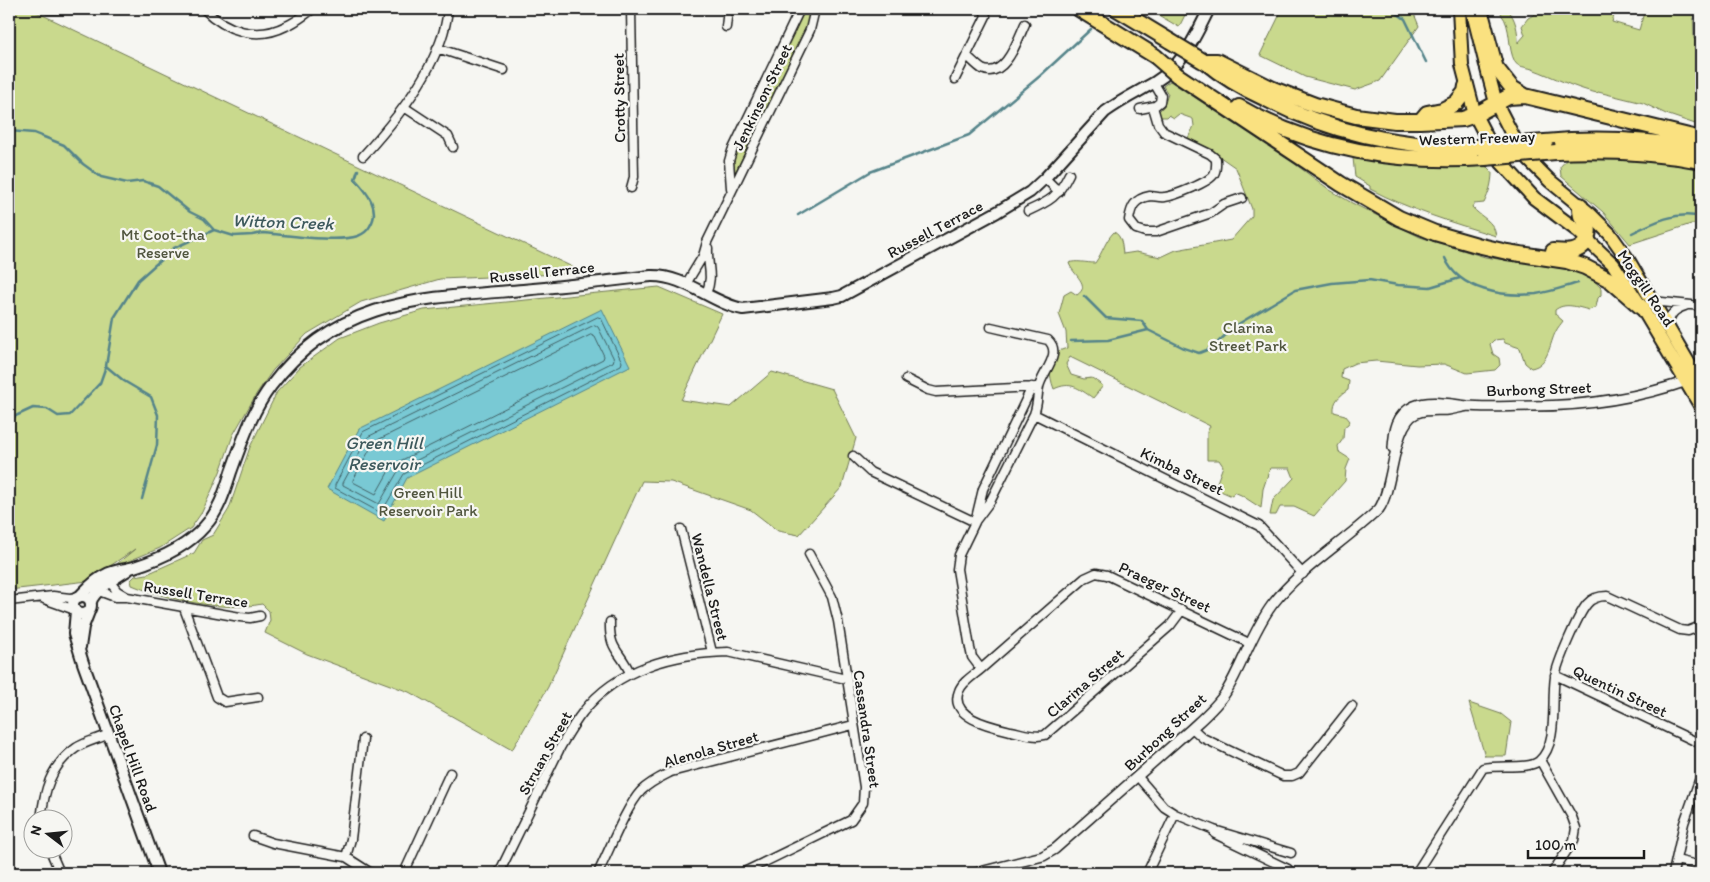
<svg xmlns="http://www.w3.org/2000/svg" width="1710" height="882" viewBox="0 0 1710 882" font-family="Itim,sans-serif">
  <rect width="100%" height="100%" fill="#f6f6f2"/>
  <filter id="ink" filterUnits="userSpaceOnUse"><feTurbulence type="fractalNoise" baseFrequency=".02" numOctaves="2"/><feDisplacementMap in="SourceGraphic" scale="10" xChannelSelector="R" yChannelSelector="G"/><feConvolveMatrix kernelMatrix="1 2 1 2 8 2 1 2 1" color-interpolation-filters="sRGB"/></filter>
  <g filter="url(#ink)">
    <path fill="#c9d98d" stroke="#727a54" d="M9 9H30L585 273 440 279 361 302 307 334 273 370 257 393 233 435 220 472 202 512 191 528 160 548 112 568 135 549 88 581 9 590Z
      M804 9H811L807 26 735 173 733 170V156Z
      M1148 9H1188L1179 27Z
      M1276 9H1412L1419 26 1380 81 1355 90 1305 77 1260 55 1281 12Z
      M1503 9H1507C1516 18 1518 32 1518 43L1525 35 1522 26 1528 18 1544 9H1616L1612 22 1639 30 1645 9H1693L1694 39 1701 41V126L1666 114 1643 103 1598 92 1597 93C1574 88 1554 77 1532 69 1527 67 1517 67 1515 62 1507 48 1512 27 1501 14Z
      M1170 81 1295 164 1330 190 1352 203 1420 237 1485 257 1572 270 1591 277 1601 288V295L1598 298 1596 307 1589 310C1577 307 1565 302 1555 310V314L1563 321C1561 324 1558 327 1556 331 1549 344 1549 365 1531 368L1525 363 1520 348 1505 343 1503 339 1494 340 1490 344 1493 354 1499 358 1500 365 1495 370 1467 373 1444 364 1417 365 1376 361 1355 363 1342 369 1341 378 1349 381 1348 390C1340 396 1333 400 1334 412L1345 415 1350 421 1348 424 1344 427 1343 439 1338 446 1339 452 1350 459 1346 469 1345 481 1314 516 1294 507H1280L1276 515H1270L1273 500 1294 478 1290 468H1270L1263 489 1261 508 1241 495 1234 492 1232 496 1216 489 1218 486 1216 485 1223 466 1219 460H1207V432L1210 426 1070 357 1066 364 1071 375 1084 379 1092 378 1103 386 1093 398C1078 388 1071 381 1054 389 1048 373 1050 367 1056 352L1067 348 1066 332 1059 314 1064 295 1071 291 1077 295C1092 285 1072 274 1069 263 1075 260 1087 263 1095 263 1103 252 1105 241 1114 232 1122 236 1122 246 1123 254L1136 252 1161 257 1176 250 1231 240 1252 216V209L1236 168 1206 147 1188 138 1194 126 1193 119 1179 114 1174 118 1169 115 1167 117H1161L1157 113 1164 106 1168 94 1163 86Z
      M1353 158 1401 164 1426 166 1470 164 1487 167 1492 172C1492 183 1489 193 1484 203L1474 204 1472 207C1481 218 1494 220 1496 236 1453 223 1410 210 1370 189V186L1355 177Z
      M1568 158H1635L1701 167V224H1691L1630 244 1603 212 1561 176 1560 167Z
      M659 287 722 314 681 400 731 407 772 372 832 389 856 438 842 487 799 535 778 531 751 510 671 482 642 481 548 687 512 750 409 692 307 654 265 633 270 620 269 611 262 604C224 612 168 600 132 585L131 580 135 576 147 574 194 553 202 540 213 535 229 509 250 447 277 392 300 367 340 338 379 323 424 310Z
      M1469 703 1501 714 1511 722 1506 756H1485Z"/>
    <path fill="#79c9d4" stroke="#54848a" d="M602 309 630 366 407 478 384 521 327 489 359 429Z"/>
    <g fill="none" stroke-linecap="round" stroke-linejoin="round">
      <path stroke="#416166" stroke-width="1" d="M598 317 601 318 622 362 621 365 404 474 381 513 335 488V485L363 432Z
        M595 325 598 327 614 359 613 362 401 468 397 473 379 504 343 485V483L368 437Z
        M591 335 595 337 604 356 603 359 398 462 390 469 376 494 353 482V480L374 442Z"/>
      <path stroke="#54848a" stroke-width="2.5" d="M1391 9 1405 19 1426 62
        M9 131 34 133 64 145 83 164 101 177 127 183 143 181 158 186 190 212 204 219 214 230 234 236 252 235 263 233C288 235 335 243 358 236 363 234 368 230 370 226 381 209 367 192 355 179L358 170
        M798 215 870 172 969 135 1040 76 1091 29
        M1632 233C1654 222 1676 211 1701 217
        M1445 258C1459 291 1505 297 1536 294 1550 292 1564 287 1578 283
        M1084 296 1106 318 1142 321 1148 330
        M1071 341 1108 340 1148 330 1184 348 1199 353 1212 348 1235 326 1295 290 1332 283 1369 280 1398 285 1430 287 1460 278
        M9 419 33 408 47 409 58 416 70 415 100 383 106 366
        M142 499 157 445 158 415 151 397 124 381 106 366 114 318 138 280 174 248 214 230"/>
      <defs>
        <path id="minor" d="M48 9H57
          M204 9C226 31 257 41 286 26 296 22 304 15 313 9
          M631 9 634 177 631 188
          M726 27 728 9
          M437 48 504 70
          M967 56C972 60 977 66 982 69 1005 80 1018 39 1025 24
          M955 79 986 16 984 9
          M404 107 448 136 453 147
          M1153 107 1158 124 1164 132 1210 154 1216 159C1216 164 1217 169 1214 174 1210 182 1174 196 1165 197 1160 198 1155 196 1150 196 1134 199 1131 207 1129 220L1136 229 1145 232H1156L1211 213 1224 204 1242 198
          M1140 109 1155 106 1160 102 1161 95 1154 83
          M363 156C398 118 443 62 448 9
          M1045 178 1059 192
          M731 188 729 161 732 151 800 9
          M1028 211C1050 201 1058 197 1069 174
          M686 284 703 256 707 242 810 30 815 9
          M706 294C714 275 707 267 708 248
          M1652 301 1701 306
          M1667 326C1671 314 1673 310 1685 306
          M906 379 928 390 936 392 1036 387
          M1032 387 983 489 975 522 959 555 957 569 970 648 972 657 981 669C974 675 962 682 959 691 948 718 994 727 1011 731 1022 733 1034 738 1045 735L1170 626 1182 610
          M1034 414 1259 526 1303 574
          M853 456 870 472 975 522
          M976 520 991 500 1034 414C1038 404 1037 396 1039 387 1042 372 1063 354 1048 340L991 327
          M681 529 712 652
          M110 582 117 591 127 597
          M99 591 115 597H127L240 617 250 618 260 616
          M44 599 75 610
          M9 601 53 596 70 598 78 597
          M184 608 217 697 225 702 258 697
          M610 622C609 651 620 650 630 673
          M981 669 1085 578 1096 573 1107 575 1249 643
          M1555 675 1701 744
          M1192 728 1203 738 1283 776H1292L1299 773 1352 706
          M1540 760 1572 817 1576 828 1574 840 1552 873
          M1138 777 1164 807 1175 814 1147 873
          M1175 814 1214 830 1291 853
          M41 820C44 791 50 766 76 748 85 742 98 739 109 734
          M1215 834 1288 869
          M253 836 273 843 346 857 371 873
          M50 850 60 873
          M346 857 351 839 363 739
          M1676 860 1701 866
          M404 873 450 773
          M499 873 560 748C567 736 574 723 583 712 617 668 675 653 728 652L846 679
          M598 873C609 851 626 807 641 791 650 782 661 777 671 772L853 725
          M742 873 851 820 863 803 864 787 838 621 832 597 809 554
          M1416 873 1483 768C1499 764 1528 770 1539 761 1559 743 1551 702 1555 677 1557 663 1578 615 1587 604 1592 598 1600 596 1607 596L1680 630 1688 631 1701 626
          M1673 873 1684 823 1701 775"/>
        <path id="tertiary" d="M1393 448C1394 431 1396 414 1414 406 1430 399 1450 404 1467 406 1488 408 1511 406 1532 406 1586 406 1639 398 1690 380
          M976 873 1043 856 1055 849 1192 728C1204 717 1217 706 1226 692 1243 664 1252 632 1272 605 1301 567 1345 542 1379 509 1394 488 1392 423 1417 413 1427 409 1438 411 1448 410 1455 409 1461 407 1468 406"/>
        <path id="secondary" d="M73 605a9 9 0 1 1 18 0a9 9 0 1 1-18 0Z
          M79 597C87 589 94 580 105 575 114 570 124 570 134 567 160 559 187 547 205 526 219 511 225 491 231 472 242 442 252 411 271 386 337 298 423 298 523 290 566 286 608 281 651 276 685 275 711 303 743 309L833 298 842 296 997 212 1030 192 1045 178 1105 112C1121 100 1138 92 1155 82 1183 65 1195 37 1209 9
          M91 602C94 590 117 577 128 570
          M76 611 74 634 83 663 159 873
          M80 647 83 627 90 609"/>
        <path id="trunk" d="M1459 9 1462 65
          M1472 9 1486 65
          M1463 69 1475 115 1488 140
          M1487 69 1496 103 1514 138
          M1529 160 1550 181 1590 214 1610 234 1627 258 1701 384
          M1501 162 1534 198 1578 231 1613 264 1642 308 1701 407"/>
        <path id="motorway" d="M1079 9 1155 56
          M1117 9 1170 41
          M1480 9 1495 65
          M1203 61H1217L1273 89 1315 105 1356 116 1395 121H1420L1463 119 1475 115 1508 97 1525 96 1701 139
          M1204 61C1223 77 1244 89 1266 99 1332 133 1403 148 1477 147
          M1497 69 1512 88 1525 96
          M1177 75 1341 184 1399 218 1435 233 1477 245 1507 252 1567 261 1585 267 1610 280 1642 308
          M1239 107C1313 150 1400 164 1485 158
          M1422 119 1427 113 1442 110 1456 103 1465 92 1466 86
          M1545 142C1597 137 1650 140 1701 149
          M1556 152C1605 150 1653 152 1701 161
          M1553 251C1566 252 1578 254 1586 242 1588 237 1590 231 1588 226 1587 222 1583 220 1581 216 1580 214 1580 208 1580 205"/>
      </defs>
      <use href="#minor" stroke="#1c1c1c" stroke-width="11"/>
      <use href="#tertiary" stroke="#1c1c1c" stroke-width="12"/>
      <use href="#secondary" stroke="#1c1c1c" stroke-width="14"/>
      <use href="#trunk" stroke="#1c1c1c" stroke-width="16"/>
      <use href="#motorway" stroke="#1c1c1c" stroke-width="18"/>
      <use href="#minor" stroke="#f6f6f2" stroke-width="8"/>
      <use href="#tertiary" stroke="#f6f6f2" stroke-width="9"/>
      <use href="#secondary" stroke="#f6f6f2" stroke-width="10"/>
      <use href="#trunk" stroke="#fae180" stroke-width="12"/>
      <use href="#motorway" stroke="#fae180" stroke-width="14"/>
      <defs>
        <path id="motorway-bridge" d="M1170 41 1203 61
          M1155 56 1177 75
          M1477 147 1545 142
          M1485 158 1556 152"/>
      </defs>
      <use href="#motorway-bridge" stroke="#1c1c1c" stroke-width="18" stroke-linecap="butt"/>
      <use href="#motorway-bridge" stroke="#fae180" stroke-width="14"/>
    </g>
  </g>
  <g text-anchor="middle" dominant-baseline="central" stroke-width="4.5" stroke-linejoin="round" paint-order="stroke">
    <g font-size="16" fill="#1c1c1c" stroke="#f6f6f2">
      <text transform="translate(762 97) rotate(-64)">Jenkinson Street</text>
      <text transform="translate(619 98) rotate(-91)">Crotty Street</text>
      <text transform="translate(1477 138) rotate(-2)">Western Freeway</text>
      <text transform="translate(935 229) rotate(-28)">Russell Terrace</text>
      <text transform="translate(542 272) rotate(-6)">Russell Terrace</text>
      <text transform="translate(1646 288) rotate(56)">Moggill Road</text>
      <text transform="translate(1539 389) rotate(-2)">Burbong Street</text>
      <text transform="translate(1182 471) rotate(26)">Kimba Street</text>
      <text transform="translate(710 587) rotate(76)">Wandella Street</text>
      <text transform="translate(1165 587) rotate(25)">Praeger Street</text>
      <text transform="translate(196 594) rotate(9)">Russell Terrace</text>
      <text transform="translate(1085 683) rotate(-41)">Clarina Street</text>
      <text transform="translate(1620 691) rotate(25)">Quentin Street</text>
      <text transform="translate(867 729) rotate(82)">Cassandra Street</text>
      <text transform="translate(1165 732) rotate(-43)">Burbong Street</text>
      <text transform="translate(711 749) rotate(-16)">Alenola Street</text>
      <text transform="translate(545 753) rotate(-61)">Struan Street</text>
      <text transform="translate(133 758) rotate(70)">Chapel Hill Road</text>
    </g>
    <g font-size="16" fill="#50553e" stroke="#f6f6f2">
      <text x="163" y="234">Mt Coot-tha<tspan x="163" dy="18">Reserve</tspan></text>
      <text x="1248" y="327">Clarina<tspan x="1248" dy="18">Street Park</tspan></text>
      <text x="428" y="492">Green Hill<tspan x="428" dy="18">Reservoir Park</tspan></text>
    </g>
    <g font-size="18" font-style="italic" fill="#3d595c" stroke="#f6f6f2">
      <text transform="translate(283 222) rotate(2)">Witton Creek</text>
      <text x="384" y="443">Green Hill<tspan x="384" dy="21">Reservoir</tspan></text>
    </g>
  </g>
  <rect width="1710" height="882" fill="none" stroke="#f6f6f2" stroke-width="30"/>
  <rect x="15" y="15" width="1680" height="852" fill="none" stroke="#1c1c1c" stroke-width="2" filter="url(#ink)"/>
  <g transform="translate(48 834) rotate(286)"><circle r="24" fill="#f6f6f2" stroke="#9f9f9c"/>
  <path d="M0-4L9 19L0 12L-9 19Z" fill="#1c1c1c"/>
  <text y="-8" font-size="14" font-weight="bold" text-anchor="middle" fill="#1c1c1c">N</text>
  </g>
  <path d="M1528 850v8h116v-8" fill="none" stroke="#1c1c1c" stroke-width="2.5"/>
  <text x="1535" y="850" font-size="15" fill="#1c1c1c" stroke="#f6f6f2" stroke-width="4" paint-order="stroke">100 m</text>
</svg>
